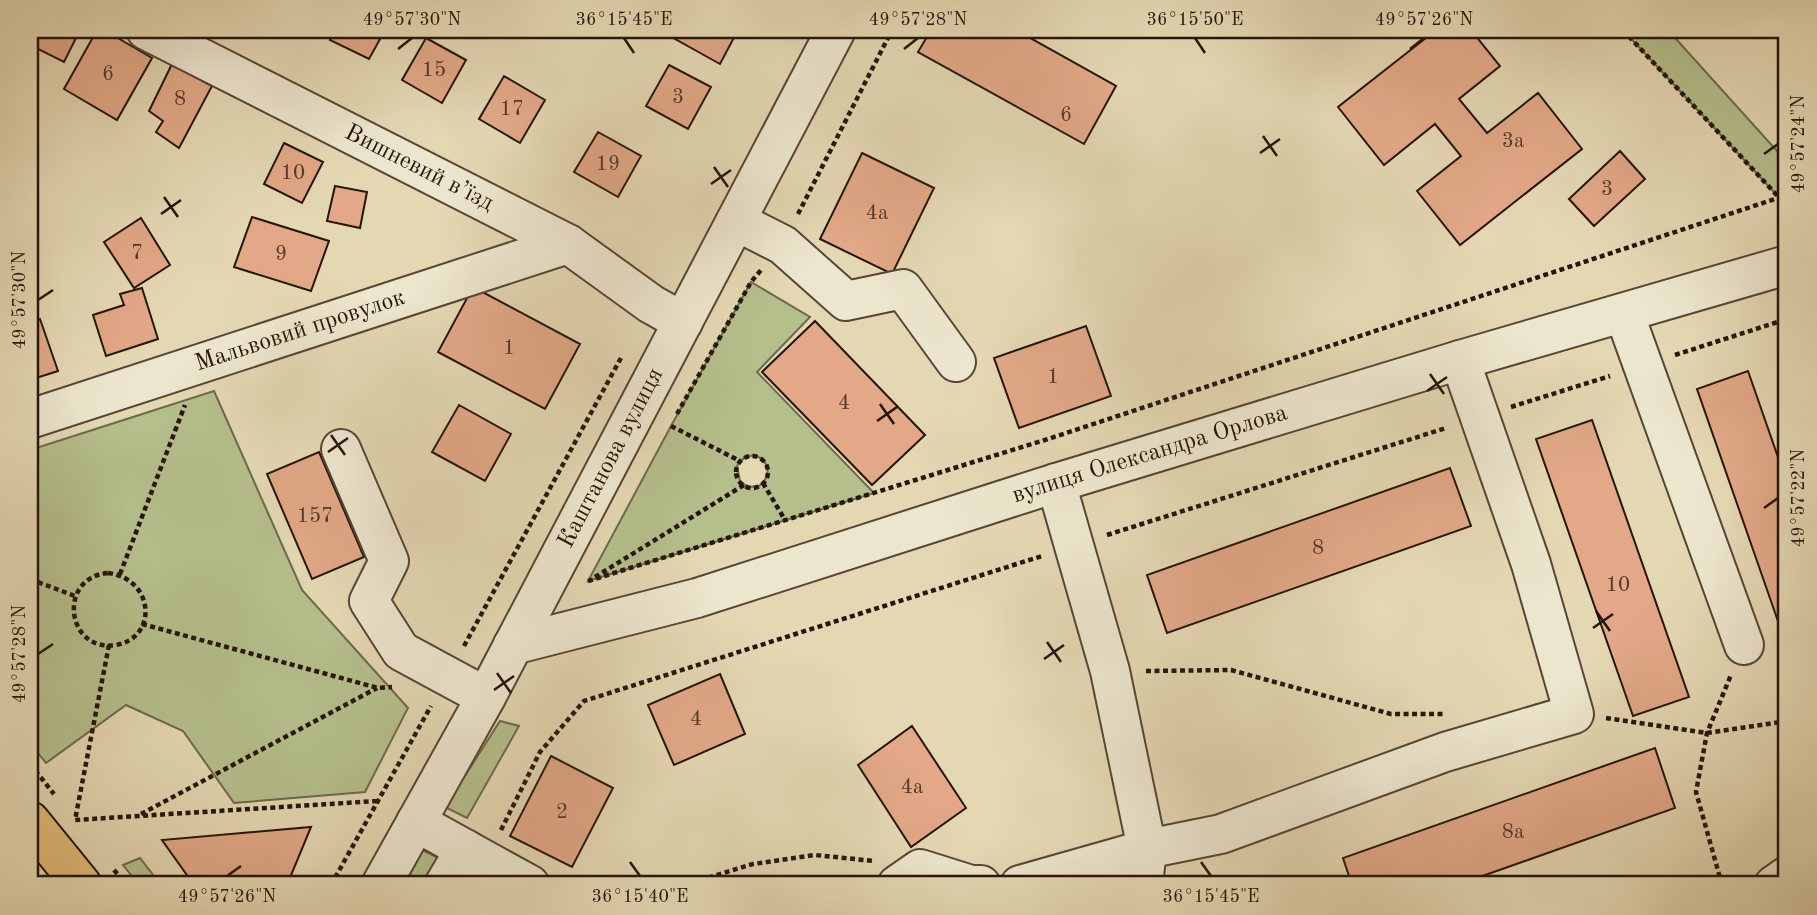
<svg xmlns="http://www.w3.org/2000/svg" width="1817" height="915" viewBox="0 0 1817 915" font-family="'Old Standard TT',serif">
  <rect width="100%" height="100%" fill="#e4d8b3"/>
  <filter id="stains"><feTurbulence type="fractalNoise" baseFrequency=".00286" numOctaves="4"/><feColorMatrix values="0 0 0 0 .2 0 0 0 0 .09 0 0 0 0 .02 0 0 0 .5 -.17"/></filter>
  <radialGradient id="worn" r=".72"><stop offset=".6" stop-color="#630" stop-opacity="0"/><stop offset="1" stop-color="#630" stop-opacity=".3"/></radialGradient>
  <path fill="#b5bf8c" stroke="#6d6a4c" stroke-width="2" fill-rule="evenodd" d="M1623 30H1668L1778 152 1787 169V206Z
    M751 282 810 317 757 372 874 493 588 581 671 426ZM754 455C770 461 772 476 759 486L748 487 740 481 737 466 744 458Z
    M214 391 302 590 408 708 365 792 234 803 183 731 126 705 46 763 30 743V450Z
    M500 721 519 726 467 818 445 807Z
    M416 847 445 861 432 885H395Z
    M140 858 161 885H139L123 865Z
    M788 876 878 880 871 885H763Z"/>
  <path fill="#e2a887" stroke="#25150b" stroke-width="2" d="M35 30H80L64 62 30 45Z
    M97 30H104L152 58 117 120 64 89Z
    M335 30H385L369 59 330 40Z
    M659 30H738L720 64Z
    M931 30H1016L1116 86 1084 144 918 52Z
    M1436 30H1471L1500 66 1459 99 1487 133 1538 93 1582 149 1460 245 1417 191 1461 156 1435 124 1384 165 1338 107Z
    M426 38 466 60 442 103 402 80Z
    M172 64 212 86 179 148 156 132 163 121 149 111Z
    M669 65 711 87 688 129 646 106Z
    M504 76 545 100 520 143 479 119Z
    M598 132 641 156 618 197 574 172Z
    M284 143 323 162 302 203 264 184Z
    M1620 151 1645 179 1594 226 1569 199Z
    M862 153 934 188 892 274 820 239Z
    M335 186 367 192 360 228 327 221Z
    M252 217 329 241 311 291 234 267Z
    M141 218 170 265 134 288 104 242Z
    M473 287 580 344 545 409 438 352Z
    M142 288 158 339 106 356 93 315 124 305 120 294Z
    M40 319 58 371 30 380V323Z
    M815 321 925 435 872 485 762 372Z
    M1086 326 1111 396 1019 428 994 358Z
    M1748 371 1787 483V647L1697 389Z
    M459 405 511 434 485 481 432 452Z
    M1592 420 1689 697 1633 716 1536 439Z
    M319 452 364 557 312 579 267 474Z
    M1450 468 1471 526 1167 633 1147 575Z
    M720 674 745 734 674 765 648 705Z
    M912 726 966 808 911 847 858 765Z
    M1655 748 1675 808 1457 885H1352L1343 858Z
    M551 756 613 788 572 867 510 836Z
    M311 827 287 885H194L162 840Z"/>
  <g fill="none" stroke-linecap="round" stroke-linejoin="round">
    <defs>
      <g id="minor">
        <path id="s1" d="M146 30 568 244 651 304 683 322"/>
        <path d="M736 221 783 245 846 301 903 289 956 362"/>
        <path d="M1624 313 1744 645"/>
        <path id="s2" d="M30 419 568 244"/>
        <path d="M341 449 389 561 369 601 401 651 486 697"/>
        <path d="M1056 483 1110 671 1147 849 1143 885"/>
        <path id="s3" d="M513 645 697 598 1056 483 1460 360 1787 265"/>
        <path d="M416 822 530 885"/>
        <path id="s4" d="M381 885 486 697 836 30"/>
        <path d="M444 885 465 849"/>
        <path d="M897 885 920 869 971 885H981"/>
        <path d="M1020 885 1147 849 1221 834 1445 752 1574 714 1531 564 1460 360"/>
        <path d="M1774 885 1787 876"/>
      </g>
      <path id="major" d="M30 821 82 885"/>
    </defs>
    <use href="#minor" stroke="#554635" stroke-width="42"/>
    <use href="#major" stroke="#25150b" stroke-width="42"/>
    <path stroke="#25150b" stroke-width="4.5" stroke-dasharray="5 3.5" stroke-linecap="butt" d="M1623 30 1787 206
      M798 214 892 30
      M1675 355 1787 319
      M1511 407 1610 376
      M677 414 751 282 761 270
      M671 426 740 461
      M736 472a16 16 0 1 1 32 0a16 16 0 1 1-32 0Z
      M763 483 785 520
      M1107 535 1446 428
      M108 573C155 579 158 638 116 645 66 653 57 577 108 573Z
      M120 574 185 405
      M595 577 744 485
      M30 579 75 596
      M588 581 1045 440 1787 195
      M142 624 378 688 392 687
      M109 645 75 820 377 801
      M464 646 622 356
      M1146 671 1231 670 1391 714H1443
      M1606 718 1707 733 1787 721
      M30 764 54 794
      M141 814 377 688
      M501 830 540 752 584 701 1042 556
      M114 870 127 885
      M331 885 431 706
      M684 885 753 864 815 855 874 861
      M1722 885 1696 792 1707 733 1731 675"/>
    <use href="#minor" stroke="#ede6ce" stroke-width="38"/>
    <use href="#major" stroke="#e2bc7a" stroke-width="38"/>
  </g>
  <path fill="none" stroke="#25150b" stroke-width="2.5" d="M624 38 634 53M1195 38 1205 53M398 49 412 38M904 49 918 38M1410 49 1424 38M1263 136 1277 156M1260 153 1280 139M1764 154 1778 144M714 167 728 187M711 184 731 170M164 197 178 217M161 214 181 200M38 300 53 290M1430 374 1444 394M1427 391 1447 377M880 404 894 424M877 421 897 407M331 435 345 455M328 452 348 438M1764 508 1778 498M1596 611 1610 631M1593 628 1613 614M1047 642 1061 662M38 654 53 644M1044 659 1064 645M497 673 511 693M494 690 514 676M630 862 640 876M1201 862 1211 876M227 876 241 866"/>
  <g text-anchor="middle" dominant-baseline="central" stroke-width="5" stroke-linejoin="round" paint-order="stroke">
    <g font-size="21" fill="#543a2a">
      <text x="434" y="70">15</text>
      <text x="108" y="74">6</text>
      <text x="678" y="97">3</text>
      <text x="180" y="99">8</text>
      <text x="512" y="109">17</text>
      <text x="1066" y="115">6</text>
      <text x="1513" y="141">3а</text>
      <text x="608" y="164">19</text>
      <text x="293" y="173">10</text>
      <text x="1607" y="189">3</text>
      <text x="877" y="213">4а</text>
      <text x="137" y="253">7</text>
      <text x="281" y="254">9</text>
      <text x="509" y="348">1</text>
      <text x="1053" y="377">1</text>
      <text x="844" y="403">4</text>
      <text x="315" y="516">157</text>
      <text x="1318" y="548">8</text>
      <text x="1618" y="585">10</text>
      <text x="696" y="719">4</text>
      <text x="912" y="787">4а</text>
      <text x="562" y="812">2</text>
      <text x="1513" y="832">8а</text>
    </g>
    <g font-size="24" fill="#25150b" stroke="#ede6ce">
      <text stroke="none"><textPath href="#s1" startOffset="306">Вишневий в’їзд</textPath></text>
      <text stroke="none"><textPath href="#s2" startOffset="284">Мальвовий провулок</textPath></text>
      <text stroke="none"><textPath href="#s3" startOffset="665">вулиця Олександра Орлова</textPath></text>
      <text stroke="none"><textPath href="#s4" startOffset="485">Каштанова вулиця</textPath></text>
    </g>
  </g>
  <rect width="1817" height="915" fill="none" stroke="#e4d8b3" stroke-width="77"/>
  <rect x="38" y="38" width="1740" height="838" fill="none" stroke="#25150b" stroke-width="2.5"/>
  <g font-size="18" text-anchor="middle" fill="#25150b">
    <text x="412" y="25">49°57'30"N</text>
    <text x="624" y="25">36°15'45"E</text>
    <text x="918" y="25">49°57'28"N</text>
    <text x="1195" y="25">36°15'50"E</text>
    <text x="1424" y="25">49°57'26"N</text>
    <text transform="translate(1798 144) rotate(-90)" y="6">49°57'24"N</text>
    <text transform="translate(19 300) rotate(-90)" y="6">49°57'30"N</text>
    <text transform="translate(1798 498) rotate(-90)" y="6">49°57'22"N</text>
    <text transform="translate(19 654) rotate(-90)" y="6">49°57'28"N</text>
    <text x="227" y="902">49°57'26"N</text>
    <text x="640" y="902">36°15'40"E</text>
    <text x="1211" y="902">36°15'45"E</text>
  </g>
  <rect width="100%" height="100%" filter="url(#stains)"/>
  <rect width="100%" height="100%" fill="url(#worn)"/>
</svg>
